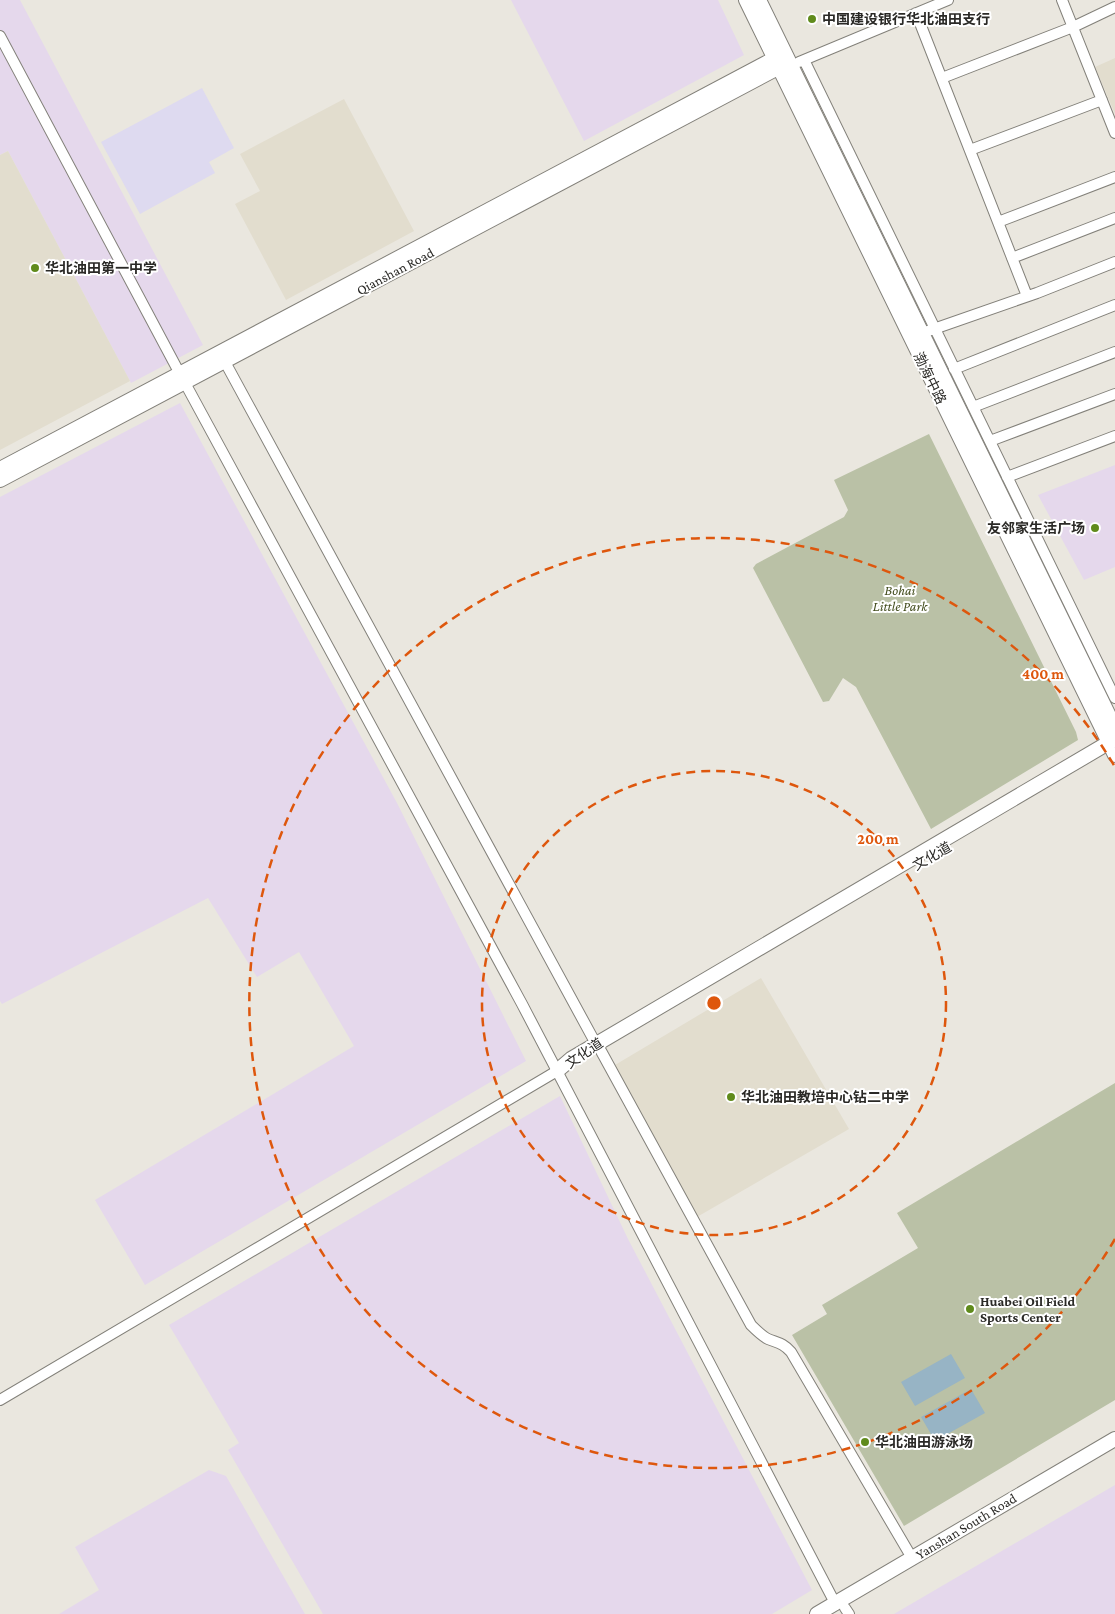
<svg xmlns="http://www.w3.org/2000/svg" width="1115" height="1614" viewBox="0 0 1115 1614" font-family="'Crimson Pro','Noto Sans SC',serif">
  <rect width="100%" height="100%" fill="#eae7df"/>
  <path fill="#e5d8ec" d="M0 0H20L203 345 131 383 8 151 0 155Z
    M511 0H718L744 55 584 141Z
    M180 403 397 803 526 1061 145 1285 95 1200 354 1046 299 952 257 977 208 898 2 1004 0 1001V497Z
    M1115 465V567L1084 580 1038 495Z
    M560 1096 628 1239 812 1590 772 1614H323L228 1450 239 1443 169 1325Z
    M209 1470 226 1476 305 1614H59L99 1590 75 1547Z
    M1115 1485V1614H894Z"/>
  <path fill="#e2ddce" d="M1115 58V114L1095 67Z
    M344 99 414 231 286 300 235 204 260 191 240 154Z
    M8 151 130 381 0 450V155Z
    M761 978 849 1129 697 1217 615 1065Z"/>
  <path fill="#dedaf0" d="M202 88 234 148 209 162 215 173 140 214 101 142Z"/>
  <path fill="#bac1a6" d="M929 434 1076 732 1078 740 931 829 856 687 843 678 829 701 823 702 753 568 756 564 844 517 848 510 834 480Z
    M1115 1083V1400L904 1526 792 1335 827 1314 822 1305 918 1248 897 1213Z"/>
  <path fill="#97b4c5" d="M951 1354 965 1378 915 1406 901 1382Z
    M971 1389 985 1413 935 1441 921 1417Z"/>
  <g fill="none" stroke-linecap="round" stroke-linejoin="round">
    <defs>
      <path id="minor" d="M1062 0 1115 133
        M916 13 1027 296
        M0 36 180 374
        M804 60 1115 698
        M799 62 948 0
        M942 78 1073 27 1115 7
        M970 150 1102 100
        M998 222 1115 177
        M1012 258 1115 218
        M928 331 1037 293 1115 262
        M225 362 596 1044
        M954 369 1115 305
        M185 383 522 1004 835 1603
        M973 407 1115 352
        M990 441 1115 394
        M1007 477 1115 436
        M601 1051 751 1325C757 1331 762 1336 768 1339 778 1343 783 1343 791 1352L912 1558
        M0 1400 557 1071
        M845 1608 849 1614"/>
      <path id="major" d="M746 0 1115 755
        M759 0 1115 728
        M0 469 785 53
        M0 480 789 62
        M557 1071 571 1059 1115 739
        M817 1614 1115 1439"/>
    </defs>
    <use href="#minor" stroke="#83817a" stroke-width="12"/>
    <use href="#major" stroke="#83817a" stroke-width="16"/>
    <use href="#minor" stroke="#fff" stroke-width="10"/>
    <use href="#major" stroke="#fff" stroke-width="14"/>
  </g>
  <g fill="none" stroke="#de570d" stroke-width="2.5" stroke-dasharray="9 6">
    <circle cx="714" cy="1003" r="232"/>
    <path d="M1115 1239A465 465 0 1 1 1115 767"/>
  </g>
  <g fill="#608b1c" stroke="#fff" stroke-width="2">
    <circle cx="812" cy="19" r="5"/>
    <circle cx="35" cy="268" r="5"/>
    <circle cx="1095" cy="528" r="5"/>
    <circle cx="731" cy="1097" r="5"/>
    <circle cx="970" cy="1309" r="5"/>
    <circle cx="865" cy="1442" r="5"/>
  </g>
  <g text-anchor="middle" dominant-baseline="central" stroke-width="4" stroke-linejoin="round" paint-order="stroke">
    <g font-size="14" font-weight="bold" fill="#2a2926" stroke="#fff" text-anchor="start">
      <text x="822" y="19">中国建设银行华北油田支行</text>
      <text x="45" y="268">华北油田第一中学</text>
      <text x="1085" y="528" text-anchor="end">友邻家生活广场</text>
      <text x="741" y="1097">华北油田教培中心钻二中学</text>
      <text x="980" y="1301">Huabei Oil Field<tspan x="980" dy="16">Sports Center</tspan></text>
      <text x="875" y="1442">华北油田游泳场</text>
    </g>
    <g font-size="14" fill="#2a2926" stroke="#fff">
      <text transform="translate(395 271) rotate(-28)">Qianshan Road</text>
      <text transform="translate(930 378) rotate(64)">渤海中路</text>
      <text transform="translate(932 856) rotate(-30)">文化道</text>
      <text transform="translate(584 1053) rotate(-34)">文化道</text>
      <text transform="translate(966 1526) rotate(-31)">Yanshan South Road</text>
    </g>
    <g font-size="14" font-style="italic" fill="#444e1f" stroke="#fff">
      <text x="900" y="590">Bohai<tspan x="900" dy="16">Little Park</tspan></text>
    </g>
  </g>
  <circle cx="714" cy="1003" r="8" fill="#de570d" stroke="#fff" stroke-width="2.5"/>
  <g font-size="15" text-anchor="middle" font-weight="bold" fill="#de570d" stroke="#fff" stroke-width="4" stroke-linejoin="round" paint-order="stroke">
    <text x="1043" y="679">400 m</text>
    <text x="878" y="844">200 m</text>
  </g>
</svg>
